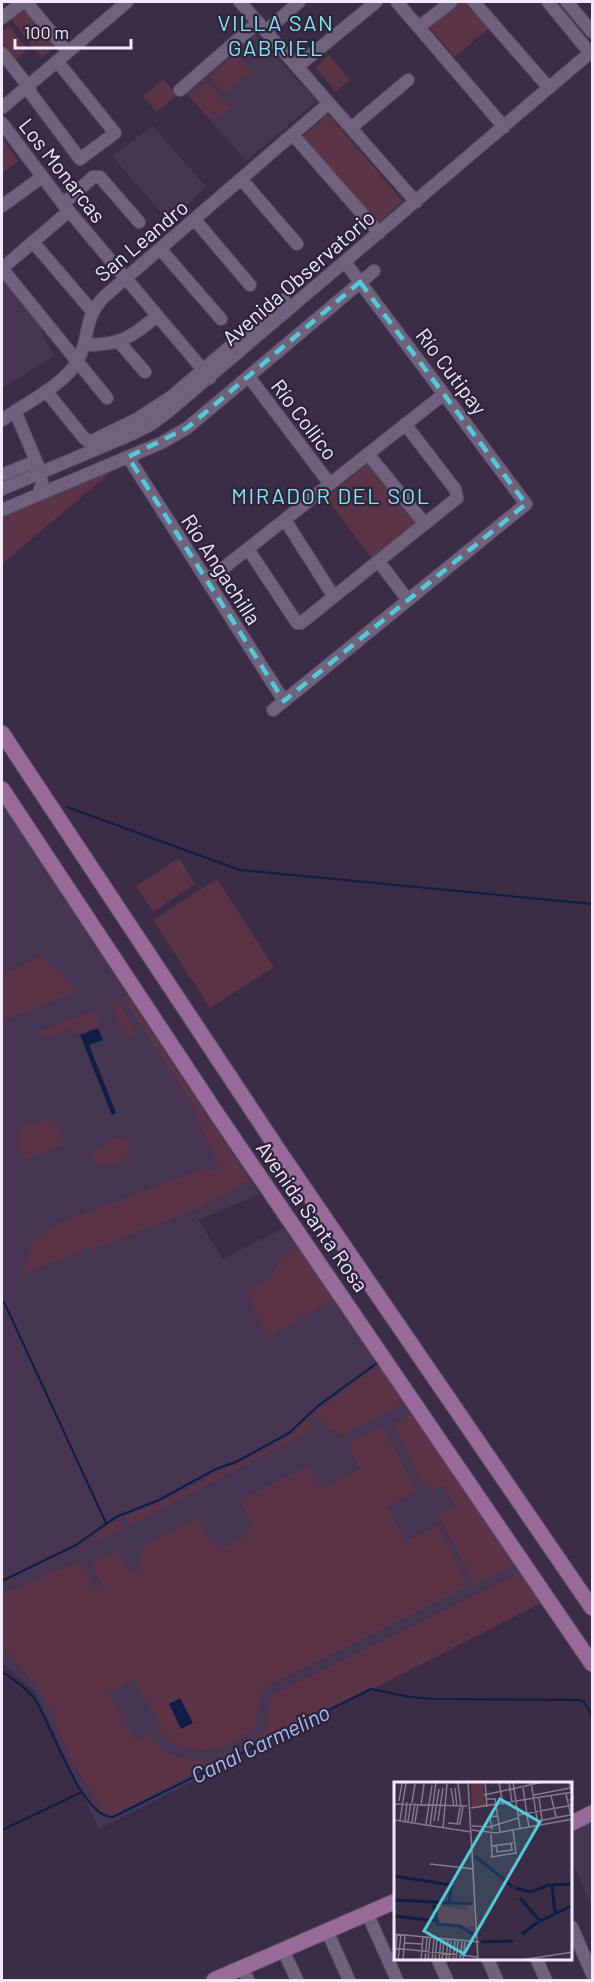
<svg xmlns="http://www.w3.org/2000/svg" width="594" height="1982" viewBox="0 0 594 1982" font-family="Barlow,sans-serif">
  <rect width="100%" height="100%" fill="#3a2d45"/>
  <path fill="#463652" d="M254 32 317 101 246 161 185 92Z
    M153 126 206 187 169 222 112 156Z
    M2 273 42 327V333L54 356 2 388Z
    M2 802 260 1194 198 1220 223 1259 283 1228 377 1362 541 1603 99 1829 35 1692 2 1662Z
    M592 1822V1906L572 1862V1832Z"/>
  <path fill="#5b3447" d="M459 2H470L491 26 455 57 429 27Z
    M23 10 28 12 56 46 41 58 11 19Z
    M9 26 28 49 16 59 2 42V32Z
    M236 54 251 71 225 94 210 77Z
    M329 55 350 80 336 92 315 67Z
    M163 79 177 95 157 112 143 97Z
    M207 81 230 107 213 122 190 96Z
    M328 114 403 201 376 225 301 138Z
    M2 137 18 161 2 173Z
    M369 462 418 522 372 559 326 498Z
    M112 471 2 564V516Z
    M179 858 195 884 153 912 136 886Z
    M217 879 274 967 210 1008 153 920Z
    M42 955 77 992 2 1021V974L3 975Z
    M126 994 250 1180 197 1209 92 1250 89 1247 20 1276 34 1240 58 1223 205 1168 210 1171 218 1166 190 1099 123 998Z
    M116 1000 135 1030V1034L125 1038 111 1004 112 1001Z
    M95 1010 101 1025 76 1035 72 1028 44 1039 40 1031Z
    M49 1119 59 1128 64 1145 26 1160 19 1144 17 1131 31 1123Z
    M114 1137H121L129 1144 128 1157C116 1167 102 1168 90 1157L92 1151 100 1148Z
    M296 1245 333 1299 268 1338 246 1292 272 1277 279 1261Z
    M379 1365 407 1402 343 1435 329 1429 313 1414Z
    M414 1412 516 1564 472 1586 469 1572 438 1515 455 1505 444 1485 433 1490 430 1485 425 1488 393 1424Z
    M307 1418 315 1428 130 1526 125 1517 134 1511 155 1505 205 1480 211 1475C237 1463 293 1443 307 1418Z
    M382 1427 417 1491 388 1507 406 1541 438 1525 460 1568 466 1588 270 1685 263 1691 259 1702 255 1728 250 1732 217 1750 200 1751 170 1743 159 1730 161 1728 134 1680 109 1693 136 1741 150 1734C164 1758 194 1764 220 1760L113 1815 104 1813 73 1763 54 1722 56 1720 39 1690 2 1644V1594L80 1561 97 1591 103 1587 91 1564 118 1550 132 1575C142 1569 142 1560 138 1549L198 1518 211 1544 218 1542 222 1548 249 1534 246 1528 252 1524 240 1500 308 1465 321 1489 360 1469 348 1444Z
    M119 1519 123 1528 76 1553 106 1527Z
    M521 1572 541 1603 253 1750C257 1740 264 1735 266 1725 269 1713 266 1702 276 1693Z"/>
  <path fill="#0f1d49" d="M98 1028 103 1040 89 1045 116 1113 112 1115 80 1035Z
    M180 1698 193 1723 181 1729 169 1704Z"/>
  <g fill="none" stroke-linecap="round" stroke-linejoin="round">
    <path stroke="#0f1d49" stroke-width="2" d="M67 807 240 870 592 904
      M4 1302 106 1523
      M2 1581 76 1545 116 1517 159 1500 216 1469 236 1462 289 1433 318 1406 377 1363
      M2 1671C13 1680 28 1688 36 1701 51 1724 82 1819 113 1817L371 1689 410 1697 432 1699 580 1700 584 1702 592 1715
      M2 1830 82 1792"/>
    <defs>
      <path id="minor" d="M26 2 68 52
        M240 2 416 202
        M397 2 504 127
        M474 2 549 88
        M548 2 590 53
        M567 2 592 32
        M2 18 23 2
        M419 27 451 2
        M266 31 299 2
        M2 53 28 86 32 95 80 159 115 133 57 61
        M297 67 376 2
        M180 90 258 22
        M2 108 127 2
        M2 123 63 204 210 378
        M351 128 408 80
        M293 135 379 233
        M242 180 297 244
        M63 204 93 177H100L139 222
        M2 206 42 177
        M69 211 5 266 4 271 107 398
        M195 220 250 285
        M33 242 92 311
        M161 250 221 319
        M119 342 145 372
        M84 345C121 345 130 338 157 316
        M249 377 330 484
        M46 391 84 438 88 441 94 440 137 419 171 397 284 300
        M15 411 41 473 42 484 38 495
        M2 420C24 404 65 385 78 360 91 336 82 320 104 297L329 103
        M368 454 425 524
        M128 457 284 701
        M2 475 36 461
        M2 489 132 434 150 425 169 411 592 51
        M2 510 161 443 187 428 374 271
        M285 520 334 597
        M248 549 297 623H301L457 498 455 489 405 424
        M379 562 408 600
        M207 581 444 394
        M273 710 526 504 345 262
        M367 1913 397 1980
        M572 1927 592 1974
        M327 1931 349 1980
        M283 1950 297 1980
        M438 1960 447 1980
        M488 1960 497 1980
        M537 1960 546 1980
        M243 1968 248 1980"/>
      <path id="major" d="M2 733 283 1157 592 1608
        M2 789 221 1120 592 1664
        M572 1823 592 1813
        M214 1980 396 1901"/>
    </defs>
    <use href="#minor" stroke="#574c61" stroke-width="14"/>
    <use href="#major" stroke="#574c61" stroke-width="17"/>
    <use href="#minor" stroke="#70627c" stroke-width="12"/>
    <use href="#major" stroke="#976a99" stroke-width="15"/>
  </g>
  <path fill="none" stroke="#52cbd8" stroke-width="4.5" stroke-dasharray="12 8" stroke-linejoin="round" d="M360 282 526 504 284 701 128 457 187 428Z"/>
  <g text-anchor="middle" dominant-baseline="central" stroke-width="4.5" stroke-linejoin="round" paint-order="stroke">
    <g font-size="21" fill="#f2eafa" stroke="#2f233a">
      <text transform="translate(63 170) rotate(52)">Los Monarcas</text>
      <text transform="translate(141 240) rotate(-40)">San Leandro</text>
      <text transform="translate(298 277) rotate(-41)">Avenida Observatorio</text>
      <text transform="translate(452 371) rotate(53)">Río Cutipay</text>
      <text transform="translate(305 419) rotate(53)">Río Collico</text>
      <text transform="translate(222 569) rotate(57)">Río Angachilla</text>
      <text transform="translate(313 1216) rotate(55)">Avenida Santa Rosa</text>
    </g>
    <g font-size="22" letter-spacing="1.5" fill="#7ee8f4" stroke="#2f233a">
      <text x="276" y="22">VILLA SAN<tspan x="276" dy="25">GABRIEL</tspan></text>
      <text x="331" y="495">MIRADOR DEL SOL</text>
    </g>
    <g font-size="22" font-style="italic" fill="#a5befb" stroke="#2f233a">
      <text transform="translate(260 1743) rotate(-26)">Canal Carmelino</text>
    </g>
  </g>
  <g transform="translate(394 1782)">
    <rect width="178" height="178" fill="#3a2d45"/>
    <path d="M77 0H88L92 24 78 25ZM79 122 81 145 44 142 43 123 74 129 73 124 52 123Z" fill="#5b3447"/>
    <path fill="none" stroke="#0f1d49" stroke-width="3" d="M81 74 119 105M0 94 57 103M158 104 161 130M121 106 137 110 155 103 179 102M126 116 146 139 179 123M0 118 78 122M55 122 57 104M40 123 44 142 66 144 80 153M0 134 42 139M128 152 144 140M87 160 119 159"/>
    <path fill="none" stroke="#84798d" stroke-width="1.5" d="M1 0H74M74 0 84 178M91 0 93 25M105 0 109 23M115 0 118 21M119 0 126 46M137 0 144 43M175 0 179 17 175 18M64 1 67 25M57 6 60 25M61 6 63 25M129 6 135 45M172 12 177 34M90 13 149 0M140 13 176 6M157 14 162 35M145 16 148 38M93 17H101L106 50M5 19 8 1M18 21 21 2M0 22 73 24M27 24 30 2M77 26 179 10M124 33 179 23M0 38 77 50M6 38 12 1M11 39 13 20M14 39 17 21M40 39 45 7M44 39 49 6M144 39 176 33M18 40 21 21M21 40 24 22M54 41 66 42 69 24M32 42 38 3M63 43 66 25M36 44 42 0M78 44 96 45 124 36M49 46 53 2M78 48 102 51 179 37M98 48 96 35 103 34M97 52 98 75M102 63 103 70 118 68 117 61M98 64 119 61M97 75 122 71 119 48M36 82 80 87M0 152 85 160M10 161 29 162M0 166 84 175M1 178 3 152M4 178 7 153M9 178 11 153M27 178 29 155M31 178 33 156M34 178 36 156M38 178 40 157M41 178 43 157M45 178 47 157M48 178 50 158M52 178 54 158M55 178 57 159M59 178 61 159M62 178 64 159M66 178 68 160M69 178 71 160M127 178 179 170"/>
    <path fill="#52cbd8" fill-opacity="0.15" stroke="#52cbd8" stroke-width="3" d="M106 17 146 40 70 172 30 149Z"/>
    <rect width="178" height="178" fill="none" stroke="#f2eafa" stroke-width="3"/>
  </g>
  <rect width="594" height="1982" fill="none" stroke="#f2eafa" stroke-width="6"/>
  <path d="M15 39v9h116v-9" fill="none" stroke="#f2eafa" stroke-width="3"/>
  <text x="24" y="39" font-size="18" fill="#f2eafa" stroke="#2f233a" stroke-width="4.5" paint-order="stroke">100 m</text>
</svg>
